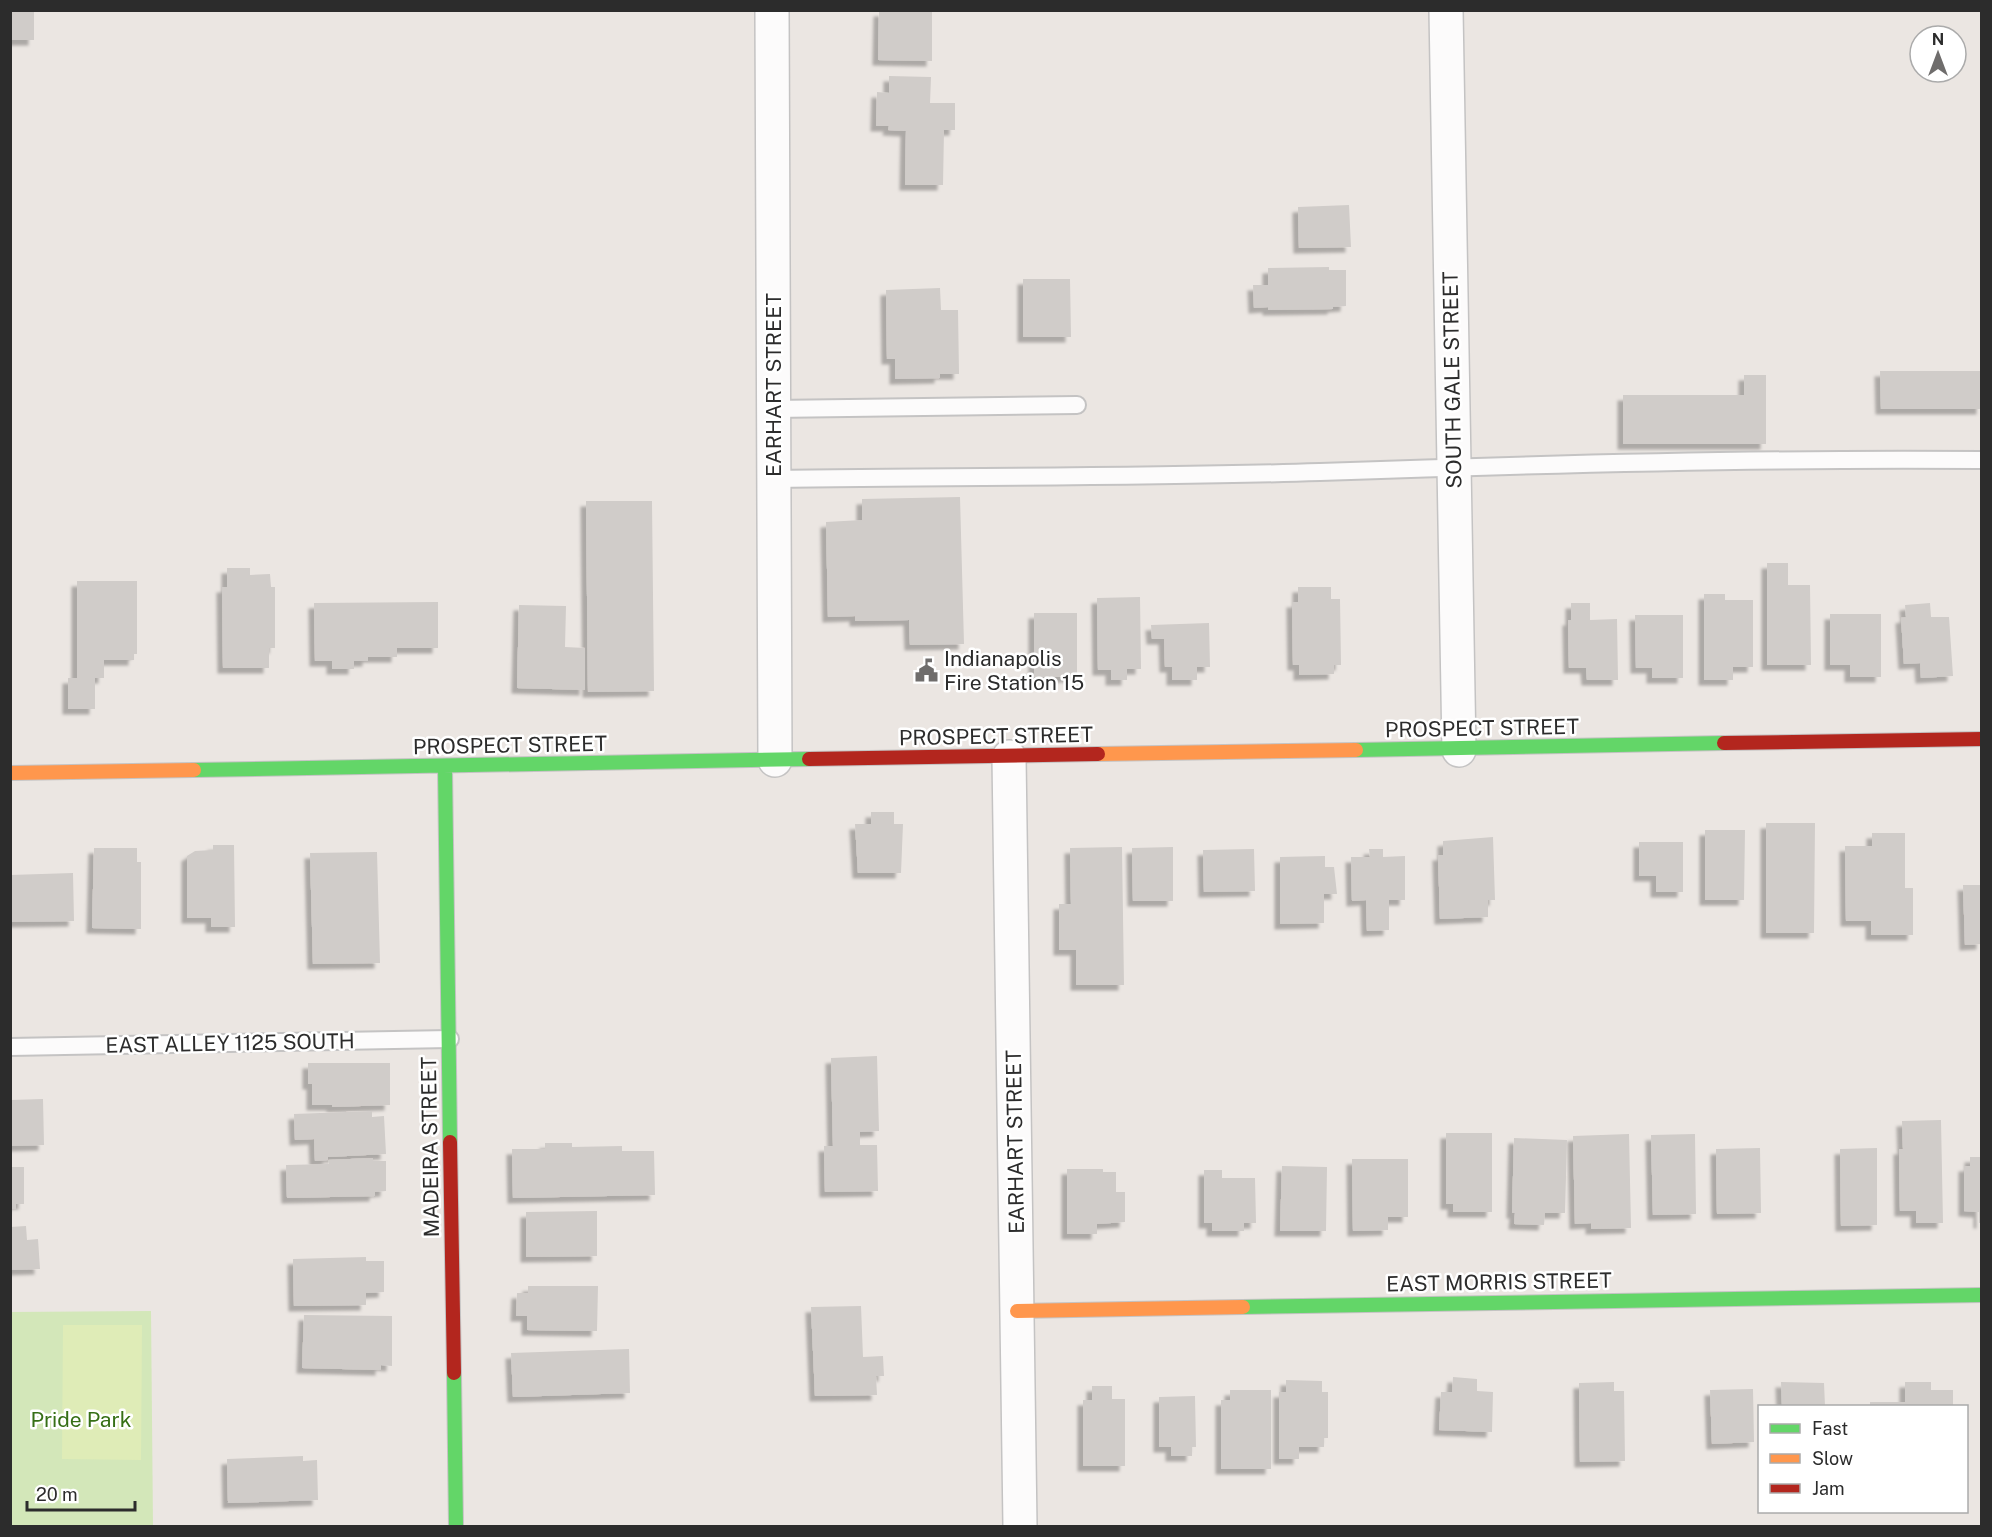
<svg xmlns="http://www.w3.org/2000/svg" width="1992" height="1537" viewBox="0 0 1992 1537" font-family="'Public Sans',sans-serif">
  <defs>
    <filter id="shadow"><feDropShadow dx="-5.5" dy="5.5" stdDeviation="1.5" flood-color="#0004"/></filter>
  </defs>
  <rect width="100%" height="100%" fill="#ebe6e2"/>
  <path fill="#d3e7b9" d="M151 1311 153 1526H11L10 1312Z"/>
  <path fill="#dfecb7" d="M63 1325H142L141 1460 62 1459Z"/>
  <path fill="#d0ccc9" filter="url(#shadow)" d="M10 10H34V40H10Z
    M879 11H932V61L878 60Z
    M889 76 931 77 930 103H955V130H944L943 185H905L906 131 888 130 889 126H876L877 92 889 93Z
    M1349 205 1351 247 1299 248 1298 207Z
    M1329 267V270H1346V306L1333 307V309L1268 310V307L1254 308 1253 285H1268V268Z
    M1023 279H1070L1071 337H1023Z
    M940 288 941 310H958L959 374H940V378L895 379V359H887L886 290Z
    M1880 371H1982V409H1881Z
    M1744 375H1766V444H1623V395H1744Z
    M960 497 964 644 910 645 909 620 855 621V616L828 617 826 522 862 520V499Z
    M586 501H652L654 691 588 692Z
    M1767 563H1788V585H1810L1811 665H1767Z
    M227 568H250V575L270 574 271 587H275V648H269V668H223L222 587H227Z
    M77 581H137V654H134V660H104V678H95V709H68V678H77Z
    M1298 587H1331V599H1340L1341 665H1334V674L1299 675V665H1293L1292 602H1298Z
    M1704 594H1725V600H1753V667H1733V680H1704Z
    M1140 597 1141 669H1127V680H1111V670H1098L1097 598Z
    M438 602V648H397V657H368V661H354V669H332V661H315L314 603Z
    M1571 603H1590V620L1617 619 1618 680H1587L1586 668H1569L1568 620H1571Z
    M1930 603 1931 617H1949L1953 676 1921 678 1920 663 1904 664 1901 618 1906 617 1905 605Z
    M519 605 566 606 565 647 585 648V690L517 688Z
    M1034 613H1077V677H1034Z
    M1830 614H1881V677H1850V665H1830Z
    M1635 615H1683V678H1652V668H1636Z
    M1209 623 1210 667H1197V680H1172V667H1165L1164 639H1152L1151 625Z
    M871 812H894V824H903L901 873H858L855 824H871Z
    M1766 823H1815L1814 933H1766Z
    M1705 830H1745L1744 900H1705Z
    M1872 833H1905V888H1913V935H1871V921H1846L1845 846H1872Z
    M1493 837 1495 900H1488V917L1440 919 1438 855H1443V841Z
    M1639 842H1683V892H1656V876H1639Z
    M213 845H234L235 927H211V918H187V856L195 851 213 850Z
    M1122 847 1124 985H1076V950H1059V904H1071L1070 848Z
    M1173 847V901H1133L1132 848Z
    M94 848H137V862H141V929L92 928Z
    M1254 849 1255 891 1204 892 1203 850Z
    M1369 849H1383V857L1405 856V900H1389V930L1367 931 1366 900 1352 901 1351 857H1370Z
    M377 852 380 963 313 964 310 853Z
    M1325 856V867H1334L1337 894H1324V923L1280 924V857Z
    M73 873 74 921 10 922V875Z
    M1963 885H1982V944L1965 945Z
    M877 1056 879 1131 860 1132V1145H877L878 1191 825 1192 824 1146H833L831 1058Z
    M308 1063H390V1105L332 1107V1105H312V1084H308Z
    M43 1099 44 1145 10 1146V1100Z
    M372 1111V1117L384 1116 386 1154 328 1157V1160L373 1158V1161H386V1191L375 1192V1196L287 1198 286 1165 329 1164 328 1160 315 1161 314 1139 295 1140 294 1114Z
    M1941 1120 1943 1223H1916V1211H1900L1899 1149H1903L1902 1121Z
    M1446 1133H1492V1212H1453V1204H1446Z
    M1629 1134 1631 1228 1591 1229V1223L1575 1224 1573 1136Z
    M1695 1134 1696 1214 1653 1215 1651 1135Z
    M1514 1138 1567 1140 1565 1213H1545L1544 1225 1514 1224 1515 1213H1512Z
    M545 1143H572V1147L622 1146V1151H654L655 1195 513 1198 512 1149H545Z
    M1760 1148 1761 1213 1717 1214 1716 1149Z
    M1877 1148V1225L1841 1226 1840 1149Z
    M1970 1157H1982V1223H1979V1212L1964 1211V1166H1970Z
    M1352 1159H1408V1217H1388V1230L1353 1231Z
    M1282 1166 1327 1167 1326 1231H1280Z
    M10 1167H24V1204H16V1209H10Z
    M1067 1169H1103V1172H1116V1192H1125V1222L1097 1224V1234H1067Z
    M1204 1170H1222V1178H1255L1256 1223H1244V1231H1212V1223H1204Z
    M597 1211V1256L526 1257V1212Z
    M26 1226 27 1240 38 1239 40 1269 10 1270V1227Z
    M366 1257V1261H384V1292L366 1293V1305L294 1306 293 1259Z
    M528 1286H598L597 1331 527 1330V1316H516L517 1293H528Z
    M861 1306 863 1357 883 1356 884 1376H876L877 1395 815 1396 811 1307Z
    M304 1315 392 1316V1366L381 1365V1370L302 1368Z
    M629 1349 630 1393 513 1397 511 1353Z
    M1453 1377 1477 1379V1391L1493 1392 1492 1432 1439 1430 1441 1392H1452Z
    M1286 1380 1322 1381V1392H1328V1438H1324V1447H1299V1459H1279V1392H1286Z
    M1614 1382V1391H1624L1625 1461 1580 1462 1579 1383Z
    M1781 1382 1824 1383 1825 1406H1782Z
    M1905 1382H1931V1390H1953V1406H1870V1402H1905Z
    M1092 1386H1112V1399H1125V1466H1083V1400H1092Z
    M1753 1389 1754 1442 1712 1444 1710 1390Z
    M1230 1390H1271V1469H1221V1400H1230Z
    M1195 1396 1196 1447H1192V1456H1171V1447H1159V1397Z
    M303 1456V1461L317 1460 318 1500 228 1503 227 1459Z"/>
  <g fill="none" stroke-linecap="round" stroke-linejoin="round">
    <defs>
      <path id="lane" d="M773 409 1077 405
        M773 479C955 476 1138 478 1320 472 1540 464 1761 458 1982 460
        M10 1047 450 1039"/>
      <path id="street" d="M772 10 775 760
        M1446 10 1459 750
        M1009 757 1020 1526"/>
      <path id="fast" d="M1356 750 1724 743
        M445 768 450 1142
        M194 770 809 759
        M1243 1307 1982 1295
        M454 1373 456 1526"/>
      <path id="slow" d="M1098 754 1356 750
        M10 773 194 770
        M1017 1311 1243 1307"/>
      <path id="jam" d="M1724 743 1982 739
        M809 759 1098 754
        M450 1142 454 1373"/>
    </defs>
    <use href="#lane" stroke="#c4c3c3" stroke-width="20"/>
    <use href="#street" stroke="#c4c3c3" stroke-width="36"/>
    <use href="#fast" stroke="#c4c3c3" stroke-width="16"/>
    <use href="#slow" stroke="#c4c3c3" stroke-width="16"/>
    <use href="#jam" stroke="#c4c3c3" stroke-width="16"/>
    <use href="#lane" stroke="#fcfbfb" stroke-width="16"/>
    <use href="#street" stroke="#fcfbfb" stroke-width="33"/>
    <use href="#fast" stroke="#63d668" stroke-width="14"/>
    <use href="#slow" stroke="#ff974d" stroke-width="14"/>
    <use href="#jam" stroke="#b3261e" stroke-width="14"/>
  </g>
  <defs>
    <symbol id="civic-bare" viewBox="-9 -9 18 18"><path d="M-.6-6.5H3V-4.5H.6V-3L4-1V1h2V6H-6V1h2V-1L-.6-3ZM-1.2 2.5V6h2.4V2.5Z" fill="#6f6d6c" stroke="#fff" stroke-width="2.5" paint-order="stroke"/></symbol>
  </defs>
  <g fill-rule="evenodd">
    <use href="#civic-bare" x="910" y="654" width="33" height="33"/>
  </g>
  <g text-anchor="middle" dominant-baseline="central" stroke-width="5" stroke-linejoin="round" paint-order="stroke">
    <g font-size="21" fill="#2c2c2c" stroke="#fff">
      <text transform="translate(1452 380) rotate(-91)">SOUTH GALE STREET</text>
      <text transform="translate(773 385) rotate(-90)">EARHART STREET</text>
      <text transform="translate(1482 728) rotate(-1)">PROSPECT STREET</text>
      <text transform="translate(996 736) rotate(-1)">PROSPECT STREET</text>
      <text transform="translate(510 745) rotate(-1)">PROSPECT STREET</text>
      <text transform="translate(230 1043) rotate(-1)">EAST ALLEY 1125 SOUTH</text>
      <text transform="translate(1015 1142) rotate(-91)">EARHART STREET</text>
      <text transform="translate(430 1147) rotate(-91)">MADEIRA STREET</text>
      <text transform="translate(1499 1282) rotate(-1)">EAST MORRIS STREET</text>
    </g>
    <g font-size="21" fill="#2c2c2c" stroke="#fff" text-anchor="start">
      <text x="944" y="658">Indianapolis<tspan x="944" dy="24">Fire Station 15</tspan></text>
    </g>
    <g font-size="21" fill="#366f16" stroke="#fff">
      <text x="81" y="1419">Pride Park</text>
    </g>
  </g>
  <rect width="1992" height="1537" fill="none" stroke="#2c2c2c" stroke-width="24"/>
  <rect x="1758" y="1405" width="210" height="108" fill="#ffffff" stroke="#ababab" stroke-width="1.5"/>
  <rect x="1770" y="1424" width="30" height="9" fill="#63d668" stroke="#ababab" stroke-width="1.5"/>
  <text x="1812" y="1435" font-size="18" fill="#2c2c2c">Fast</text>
  <rect x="1770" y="1454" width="30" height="9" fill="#ff974d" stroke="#ababab" stroke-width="1.5"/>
  <text x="1812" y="1465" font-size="18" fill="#2c2c2c">Slow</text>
  <rect x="1770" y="1484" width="30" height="9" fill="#b3261e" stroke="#ababab" stroke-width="1.5"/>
  <text x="1812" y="1495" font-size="18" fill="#2c2c2c">Jam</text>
  <g transform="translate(1938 54)"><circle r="28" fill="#ffffff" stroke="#ababab" stroke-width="1.5"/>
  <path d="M0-4.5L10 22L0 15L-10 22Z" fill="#6f6d6c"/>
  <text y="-9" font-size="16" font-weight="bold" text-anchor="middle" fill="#2c2c2c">N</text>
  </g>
  <path d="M27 1501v9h108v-9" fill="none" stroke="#2c2c2c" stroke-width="3"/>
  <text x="36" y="1501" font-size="18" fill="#2c2c2c" stroke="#ffffff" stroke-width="4.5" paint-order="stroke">20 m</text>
</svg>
